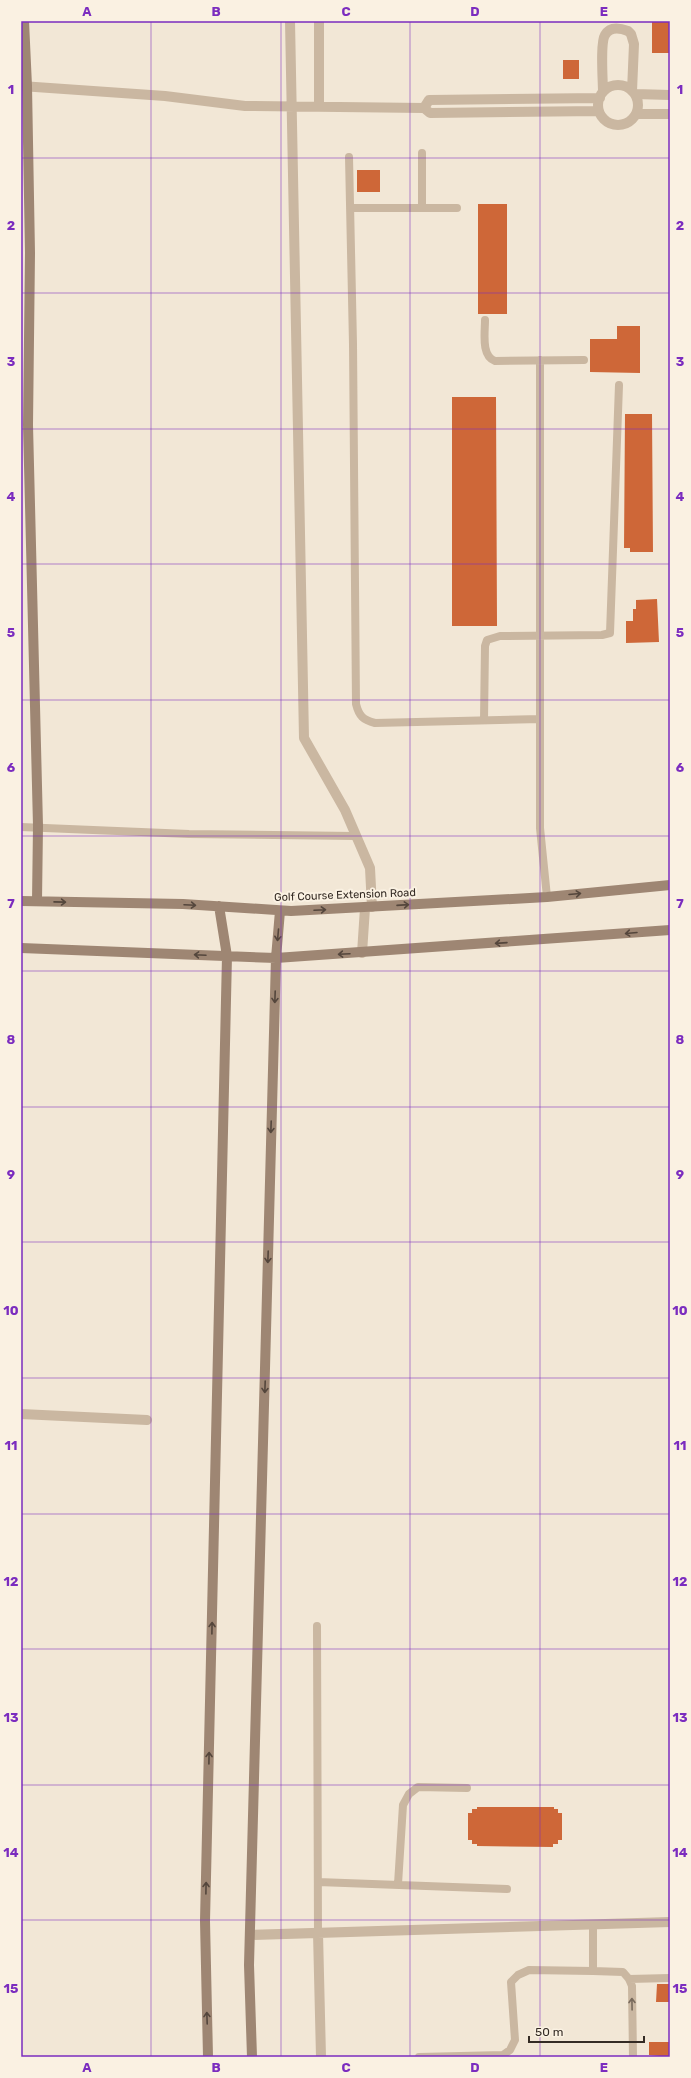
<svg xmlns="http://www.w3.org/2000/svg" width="691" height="2078" viewBox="0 0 691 2078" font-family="Rubik,sans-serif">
  <rect width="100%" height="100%" fill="#f2e7d6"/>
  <path fill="#ce6738" d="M652 21H670V53H652Z
    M563 60H579V79H563Z
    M357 170H380V192H357Z
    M478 204H507V314H478Z
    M617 326H640V373L590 372V339H617Z
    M452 397H496L497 626H452Z
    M625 414H652L653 552H630V548H624Z
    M657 599 659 642 626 643V621H633V609H636V600Z
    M477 1807H554V1809H558V1813H562V1840H558V1844H553V1847L477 1846V1844H472V1840H468V1813H472V1809H477Z
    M657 1984H670V2002H656Z
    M649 2042H670V2057L649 2055Z"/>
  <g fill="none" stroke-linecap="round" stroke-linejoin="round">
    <path stroke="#cab7a1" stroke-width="8" d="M422 153V208
      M349 157 353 344 356 704C359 716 363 720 375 723L540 719
      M350 208H457
      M485 320C485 333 481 356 495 361L584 360
      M540 360V828L547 897
      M484 720 485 646 487 640 500 636 602 635 610 633 619 385
      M21 827 189 834 355 836
      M317 1626 318 1933
      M318 1882 507 1889
      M398 1884 403 1805 409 1794 418 1787 467 1788
      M593 1971 623 1972 629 1979 632 1986 633 2057
      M629 1979 670 1978
      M419 2057 503 2055 510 2050 515 2040 511 1982 518 1975 529 1970 593 1971V1924"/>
    <path stroke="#cab7a1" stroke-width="10" d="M290 21 304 738 345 810 370 868 372 907
      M598 105a20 20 0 1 1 40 0a20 20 0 1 1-40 0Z
      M21 86 165 96 245 106 424 108
      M603 92C603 81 600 43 605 35 610 26 620 28 628 31L631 34 634 44 632 91
      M635 94 670 95
      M319 107V21
      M599 111 430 113 424 108 429 100 600 98
      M637 114H670
      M362 953 365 908
      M21 1414 147 1420
      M318 1933 321 2057
      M250 1935 670 1922"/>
    <path stroke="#9e8673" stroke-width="10" d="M24 21 27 86 30 253 28 425 38 826 37 901
      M21 901 183 904 291 911 547 897 670 885
      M21 948 276 958 670 930
      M208 2057 205 1921 227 956 219 906
      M252 2057 249 1965 276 958 280 911"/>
  </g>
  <defs><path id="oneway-shaft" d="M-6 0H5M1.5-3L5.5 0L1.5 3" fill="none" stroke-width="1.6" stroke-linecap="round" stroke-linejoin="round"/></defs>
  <g stroke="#54463c">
    <use href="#oneway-shaft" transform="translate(575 894) rotate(-5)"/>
    <use href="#oneway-shaft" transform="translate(60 902) rotate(1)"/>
    <use href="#oneway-shaft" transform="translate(190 905) rotate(3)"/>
    <use href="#oneway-shaft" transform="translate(403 905) rotate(-4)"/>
    <use href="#oneway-shaft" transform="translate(320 910) rotate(-3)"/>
    <use href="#oneway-shaft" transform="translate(631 933) rotate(175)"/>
    <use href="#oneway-shaft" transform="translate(278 935) rotate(95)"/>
    <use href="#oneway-shaft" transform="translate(501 943) rotate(176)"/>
    <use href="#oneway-shaft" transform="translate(344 954) rotate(177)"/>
    <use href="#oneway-shaft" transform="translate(200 955) rotate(-177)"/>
    <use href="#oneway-shaft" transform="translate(275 997) rotate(92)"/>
    <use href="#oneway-shaft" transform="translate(271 1127) rotate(92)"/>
    <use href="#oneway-shaft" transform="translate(268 1257) rotate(92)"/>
    <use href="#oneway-shaft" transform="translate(265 1387) rotate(92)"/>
    <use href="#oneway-shaft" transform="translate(212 1628) rotate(-89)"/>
    <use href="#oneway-shaft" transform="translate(209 1758) rotate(-89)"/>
    <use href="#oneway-shaft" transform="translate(206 1888) rotate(-89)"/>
    <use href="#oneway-shaft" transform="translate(207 2018) rotate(-92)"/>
  </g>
  <use stroke="#786a5c" href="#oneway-shaft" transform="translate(632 2004) rotate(-91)"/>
  <path fill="none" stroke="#7b2cbf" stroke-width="1" stroke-opacity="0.55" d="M151 21V2057M281 21V2057M410 21V2057M540 21V2057M21 158H670M21 293H670M21 429H670M21 564H670M21 700H670M21 836H670M21 971H670M21 1107H670M21 1242H670M21 1378H670M21 1514H670M21 1649H670M21 1785H670M21 1920H670"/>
  <g text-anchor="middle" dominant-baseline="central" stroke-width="4" stroke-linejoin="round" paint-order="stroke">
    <g font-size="11" fill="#342b24" stroke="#faf1e2">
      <text transform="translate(345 895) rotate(-2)">Golf Course Extension Road</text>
    </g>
  </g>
  <rect width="691" height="2078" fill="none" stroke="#faf1e2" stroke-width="44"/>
  <path d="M529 2036v6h115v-6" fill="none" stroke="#342b24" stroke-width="2"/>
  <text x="535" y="2036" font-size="12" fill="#342b24" stroke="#faf1e2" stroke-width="3" paint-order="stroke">50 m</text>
  <rect x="22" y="22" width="647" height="2034" fill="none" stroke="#7b2cbf" stroke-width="1.5"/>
  <g font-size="13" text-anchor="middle" font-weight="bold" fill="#7b2cbf">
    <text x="87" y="16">A</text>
    <text x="216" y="16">B</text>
    <text x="346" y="16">C</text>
    <text x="475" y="16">D</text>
    <text x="604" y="16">E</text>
    <text x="11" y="94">1</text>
    <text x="680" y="94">1</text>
    <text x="11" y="230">2</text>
    <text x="680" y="230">2</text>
    <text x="11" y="366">3</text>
    <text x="680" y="366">3</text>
    <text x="11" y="501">4</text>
    <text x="680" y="501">4</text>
    <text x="11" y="637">5</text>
    <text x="680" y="637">5</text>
    <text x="11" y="772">6</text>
    <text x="680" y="772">6</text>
    <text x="11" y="908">7</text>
    <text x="680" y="908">7</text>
    <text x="11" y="1044">8</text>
    <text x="680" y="1044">8</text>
    <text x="11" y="1179">9</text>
    <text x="680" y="1179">9</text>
    <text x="11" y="1315">10</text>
    <text x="680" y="1315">10</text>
    <text x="11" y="1450">11</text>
    <text x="680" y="1450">11</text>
    <text x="11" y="1586">12</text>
    <text x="680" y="1586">12</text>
    <text x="11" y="1722">13</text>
    <text x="680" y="1722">13</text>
    <text x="11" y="1857">14</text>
    <text x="680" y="1857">14</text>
    <text x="11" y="1993">15</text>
    <text x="680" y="1993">15</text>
    <text x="87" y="2072">A</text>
    <text x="216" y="2072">B</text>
    <text x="346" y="2072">C</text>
    <text x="475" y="2072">D</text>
    <text x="604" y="2072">E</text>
  </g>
</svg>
